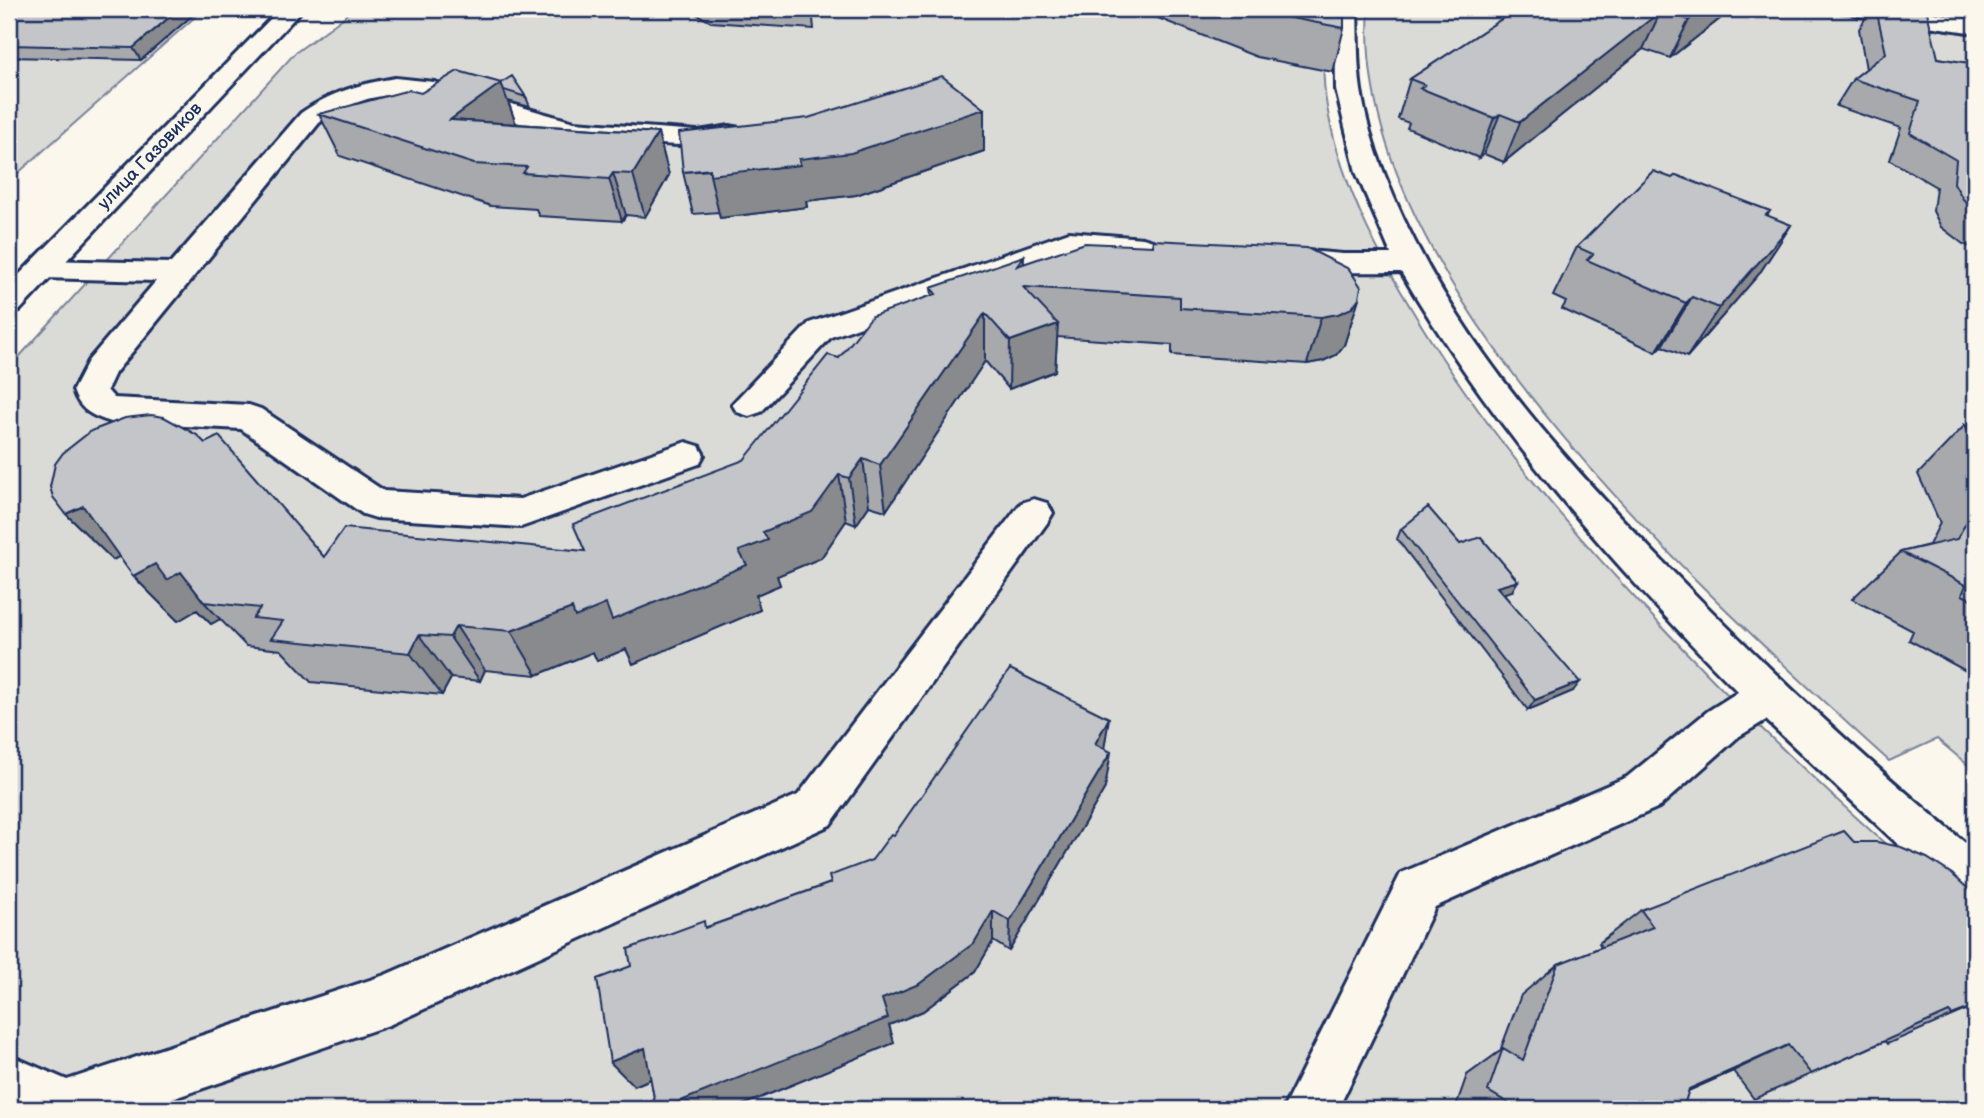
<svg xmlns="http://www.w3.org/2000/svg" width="1984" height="1118" viewBox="0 0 1984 1118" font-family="'Balsamiq Sans',sans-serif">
  <rect width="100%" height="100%" fill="#fbf7ec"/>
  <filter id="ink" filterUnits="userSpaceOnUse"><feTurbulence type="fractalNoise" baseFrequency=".0143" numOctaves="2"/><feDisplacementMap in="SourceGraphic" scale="14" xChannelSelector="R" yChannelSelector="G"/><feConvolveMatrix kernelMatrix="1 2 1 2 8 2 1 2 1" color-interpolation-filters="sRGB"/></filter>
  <g filter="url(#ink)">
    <path fill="#dadad7" stroke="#7a849a" stroke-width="2" d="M9 9H204L9 181Z
      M352 9H1326C1324 42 1321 74 1327 107 1342 191 1385 268 1430 339 1493 439 1570 529 1651 615 1752 724 1862 826 1975 922V1109H9V368L295 53 343 18Z
      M1369 9H1807L1975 35V771L1937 739 1889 761C1705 594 1348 278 1369 9Z"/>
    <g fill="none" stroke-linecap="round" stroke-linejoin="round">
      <defs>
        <path id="street" d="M1335 9H1357C1358 35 1357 64 1361 90 1365 117 1374 148 1384 173 1443 326 1557 453 1670 569 1767 669 1868 763 1975 851V904L1958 897 1920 865 1766 720 1738 737 1659 807 1435 907 1338 1109H1283L1401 873 1627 777 1708 711 1738 692C1611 563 1493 429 1401 272 1360 272 1314 275 1273 264L1269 258 1273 252 1284 249 1343 254H1391L1356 172 1336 90Z
          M1850 9H1905L1975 19V33L1861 16 1853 14Z
          M395 78 434 82 574 122 698 131 730 126 739 128 743 134 739 140C700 149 662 144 622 141 605 140 586 141 569 137 477 117 407 60 319 123L115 373 107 390 114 398 249 405 261 409 384 491 520 499 686 442 699 446 704 455 699 464 521 527 376 518 363 514 241 429 111 422C92 416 79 410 73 390L88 361 156 281 42 278 31 275 27 269 31 263 42 260 171 263 301 113C331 92 360 84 395 78Z
          M1069 232 1143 238 1153 241 1158 247 1153 253 1143 256 1072 250 831 337 761 412 749 416 737 412 732 404 809 323Z
          M1034 499 1047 503 1053 513 1047 523 830 825 389 1025 142 1109H9V1055L67 1080 385 975 798 795 1021 503Z"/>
        <path id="secondary" d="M280 9H303L20 310 9 313V285Z"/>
      </defs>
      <use href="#street" stroke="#1b2f5e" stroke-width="6"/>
      <use href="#secondary" stroke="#1b2f5e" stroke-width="6"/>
      <use href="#street" fill="#fbf7ec" fill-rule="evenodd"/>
      <use href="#secondary" fill="#fbf7ec" fill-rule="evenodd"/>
    </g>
    <path fill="#a8a9ad" stroke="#1b2f5e" stroke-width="2" d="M9 9 195 13 141 60 9 57Z
      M687 9H812L814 29 711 22Z
      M1135 9H1344V28L1333 72 1257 57Z
      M1517 9H1726L1721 18 1670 58 1643 49 1504 162 1484 154 1479 158 1407 128 1409 123 1398 119 1410 79Z
      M1871 9H1906L1938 58 1975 64V249L1963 244 1941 227 1933 211 1936 187 1890 160 1901 128 1836 106 1853 79 1866 69 1859 29Z
      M458 71 526 97 530 107 508 101 516 124 658 133 669 175 645 217 626 215 622 221 539 216 536 209 491 206 340 156 319 114 421 93Z
      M984 151 856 195 806 201 807 207 720 218 719 212 693 214 683 172Z
      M1672 178 1770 211 1767 216 1791 225 1759 274 1687 357 1662 346 1656 352 1630 340 1562 309 1566 302 1553 296 1577 247Z
      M1153 240 1359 298 1344 345 1336 355 1323 361 1307 364 1172 355V345L1057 337 1055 371 1009 389 985 361 886 511 869 506 856 525 846 521 821 558 777 576 780 585 756 595 760 610 633 664 626 649 597 661 593 652 537 675 485 670 480 681 451 678 442 695 311 682 281 650 246 646 220 619 211 624 197 610 178 621 133 576 119 556 113 560 66 514 205 443 324 557 585 551 744 460 839 358 932 295 931 288 1024 264 1152 246Z
      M1965 425 1975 430V676L1909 640 1913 631 1852 599 1901 552 1929 545 1940 523 1918 474Z
      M1401 529 1460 544 1512 591 1503 593 1573 691 1528 710 1397 539Z
      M1104 748 1105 788 1009 951 993 941 975 972 923 1011 889 1025 894 1043 733 1109H656L651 1079 634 1086 631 966 707 927 831 883 872 860 894 835Z
      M1641 910 1975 1006 1887 1044 1885 1041 1754 1099 1733 1071 1688 1091 1683 1109H1455L1467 1075 1500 1051 1521 995 1558 964 1601 947 1599 943Z"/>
    <path fill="#888a8d" stroke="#1b2f5e" stroke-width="2" d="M179 9H193L195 13 141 60 133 48Z
      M1703 9H1726L1721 18 1670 58 1689 20Z
      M1661 11 1643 49 1504 162 1520 122Z
      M501 83 516 124 450 120Z
      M984 109V151L856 195 806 201 807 207 720 218 710 175Z
      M1500 114 1484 154 1479 158 1494 118Z
      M658 133 669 175 645 217 633 174Z
      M613 173 626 215 622 221 609 179Z
      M1791 225 1759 274 1687 357 1719 308Z
      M1024 256 1023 303 1017 266Z
      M1692 297 1662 346 1656 352 1686 303Z
      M1359 298 1344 345 1336 355 1323 361 1307 364 1321 317Z
      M985 313V361L886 511 880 465Z
      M1058 324 1055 371 1009 389 1010 341Z
      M863 459 869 506 856 525 849 478Z
      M839 475 846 521 821 558 777 576 780 585 756 595 760 610 633 664 626 649 597 661 593 652 537 675 511 631 572 608 739 551 763 532Z
      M83 506 128 552 113 560 66 514Z
      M155 564 181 572 204 602 220 619 211 624 197 610 178 621 133 576Z
      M1518 581 1512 591 1491 597 1497 587Z
      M456 626 485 670 480 681 450 637Z
      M419 635 451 678 442 695 410 653Z
      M1580 682 1573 691 1528 710 1535 700Z
      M1109 718 1103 756 1095 744Z
      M1111 752 1105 788 1009 951 1010 921Z
      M993 911V941L975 972 923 1011 889 1025 894 1043 733 1109H661L882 999Z
      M1788 1045 1733 1071 1647 1109 1689 1089Z
      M645 1048 667 1072 634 1086 610 1062Z"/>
    <path fill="#c3c5c9" stroke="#1b2f5e" stroke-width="2" d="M9 9H179L133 48 9 45Z
      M1254 9H1344V28L1265 13Z
      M1517 9H1703L1689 20 1661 11 1520 122 1500 114 1494 118 1420 88 1425 85 1410 79Z
      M1876 9H1906L1927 12 1938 58 1975 64V209L1963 199 1954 183 1956 160 1910 133 1920 101 1853 79 1886 53Z
      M458 71 501 83 450 120 658 133 633 174 613 173 609 179 523 173 527 167 474 164 319 114 409 90 421 93Z
      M512 76 526 97 504 90 501 83Z
      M942 76 984 109 851 153 799 159 800 165 710 175V169L683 172 679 133 808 118Z
      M1653 171 1672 178 1676 175 1770 211 1766 215 1791 225 1719 308 1692 297 1686 303 1658 291 1587 260 1593 254 1577 247Z
      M1153 240 1307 248 1349 269 1361 287 1359 298 1352 308 1338 314 1321 317 1180 308V297L1023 287 1058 324 1010 341 985 313 880 465 863 459 849 478 839 475 812 512 763 532 768 540 739 551 747 565 612 620 606 604 575 617 572 608 511 631 456 626 450 637 419 635 410 653 271 639 283 621 253 618 260 608 204 602 181 572 167 580 155 564 133 576 83 506 66 514 53 497 50 487 55 464 63 453 91 431 125 418 151 415 164 417 197 435 205 443 219 436 324 557 344 528 585 551 573 524 744 460 828 355 839 358 872 316 936 294 931 288 1024 256 1017 266 1085 243 1153 246Z
      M1965 425 1975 430V445Z
      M1428 507 1460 544 1481 537 1518 581 1497 587 1580 682 1535 700 1401 529Z
      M1975 507V601L1962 595 1966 585 1901 552 1957 539Z
      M1010 669 1109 718 1095 744 1111 752 1010 921 993 911 974 943 919 984 882 999 888 1018 661 1109H656L645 1048 610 1062 597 979 631 966 628 949 704 921 705 928 831 883 829 876 872 860 891 834 894 835Z
      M1844 831 1854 842H1877L1901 847 1927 858 1952 874 1975 895V1006L1952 1015 1949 1012 1811 1074 1788 1045 1689 1089 1683 1109H1505L1508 1103 1488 1091 1503 1048 1523 1060 1558 964 1653 927 1641 910Z"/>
  </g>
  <g text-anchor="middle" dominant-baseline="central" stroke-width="5" stroke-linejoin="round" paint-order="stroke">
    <g font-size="18" fill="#1b2f5e" stroke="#fbf7ec">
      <text transform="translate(150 156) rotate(-46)">улица Газовиков</text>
    </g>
  </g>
  <rect width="1984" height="1118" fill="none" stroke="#fbf7ec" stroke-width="35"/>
  <rect x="18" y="18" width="1949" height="1083" fill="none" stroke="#1b2f5e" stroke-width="2.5" filter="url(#ink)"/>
</svg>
